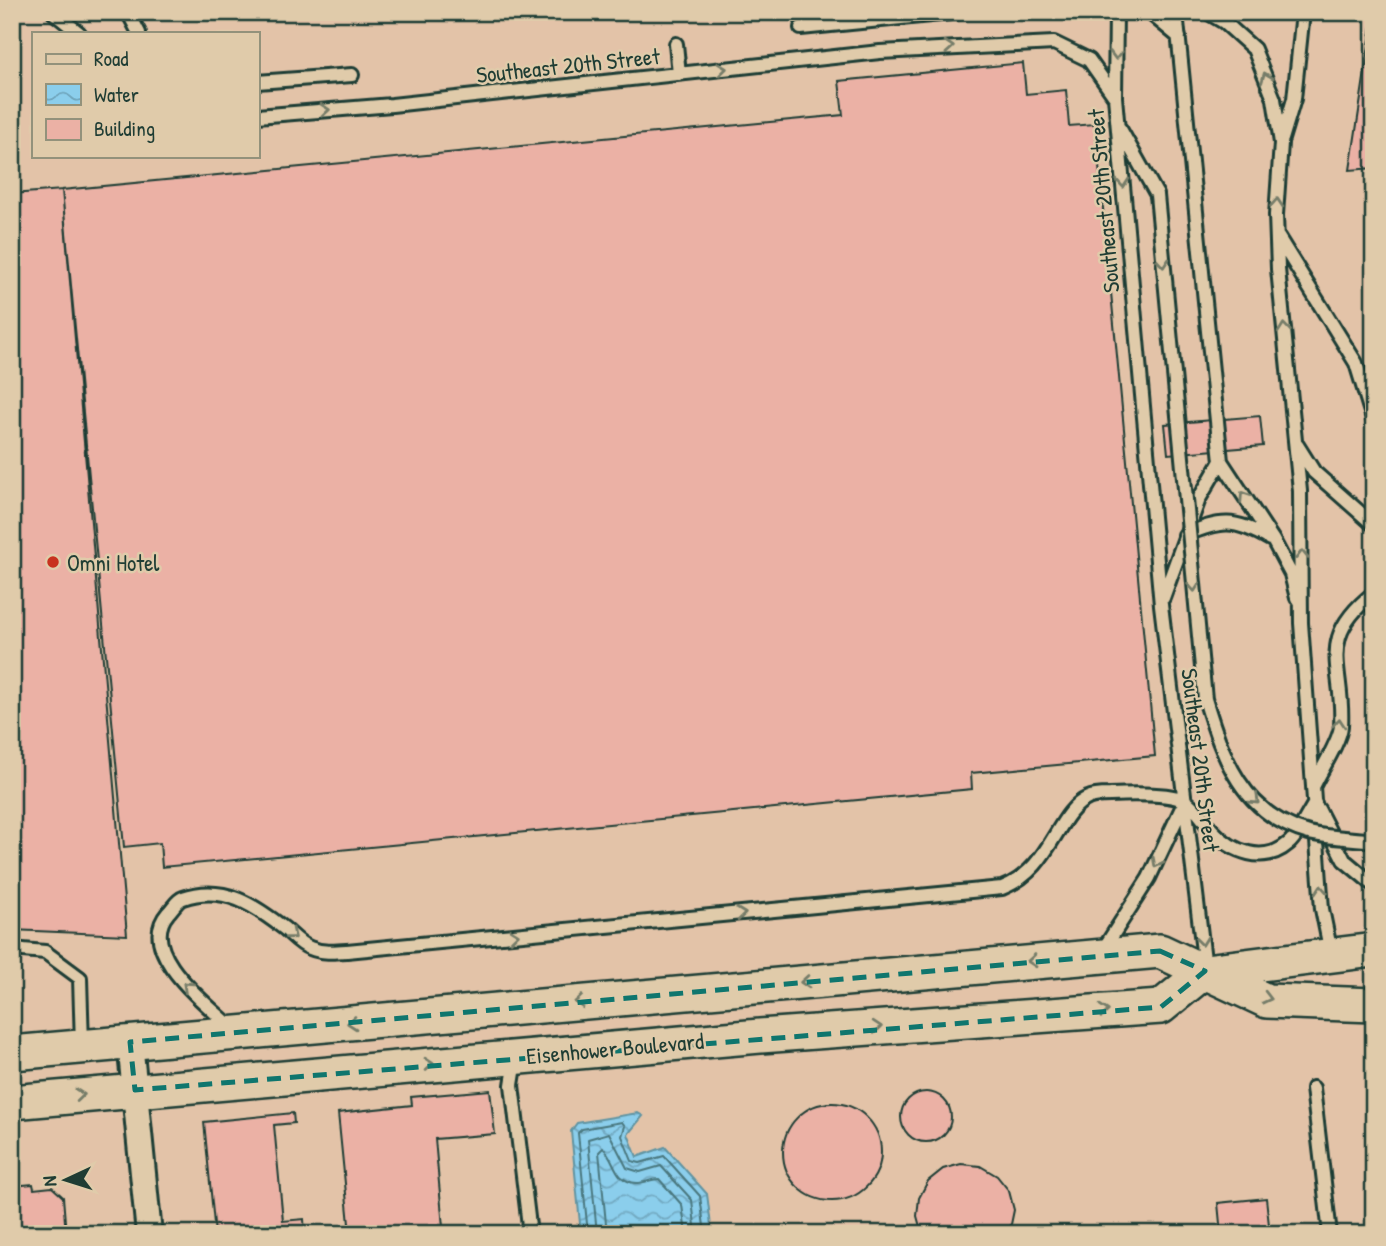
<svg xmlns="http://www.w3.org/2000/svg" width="1386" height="1246" viewBox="0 0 1386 1246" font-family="'Patrick Hand',sans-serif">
  <defs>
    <pattern id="water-waves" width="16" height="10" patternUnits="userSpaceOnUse" patternTransform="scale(1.75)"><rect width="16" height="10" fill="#8bceec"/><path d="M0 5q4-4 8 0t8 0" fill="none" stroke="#71a8c0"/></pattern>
  </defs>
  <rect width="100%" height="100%" fill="#e0cbaa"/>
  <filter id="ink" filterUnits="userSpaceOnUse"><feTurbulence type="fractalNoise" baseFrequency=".0143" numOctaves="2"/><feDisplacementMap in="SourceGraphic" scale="14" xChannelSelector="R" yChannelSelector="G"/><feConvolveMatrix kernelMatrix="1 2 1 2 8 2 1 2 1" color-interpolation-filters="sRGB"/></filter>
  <g filter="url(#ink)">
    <path fill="#e3c3a8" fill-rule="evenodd" d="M12 12H1374V1234H12ZM33 33H257V156H33Z"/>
    <path fill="url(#water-waves)" stroke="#6094a2" stroke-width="2" d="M638 1113 643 1116 628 1134 637 1157 665 1147 707 1194 712 1234H581L571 1131 577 1123Z"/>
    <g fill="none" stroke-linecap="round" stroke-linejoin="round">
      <path stroke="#4a777e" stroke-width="2" d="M588 1234 578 1133 582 1129 622 1122 625 1126 622 1136 632 1161 640 1163 664 1156 700 1196 705 1234
        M597 1234 588 1139 609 1133 627 1168 640 1172 661 1166 692 1200 696 1234
        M607 1234 599 1152 603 1148C616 1159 613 1182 637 1183 645 1183 652 1179 659 1179L682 1205 686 1234"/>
    </g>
    <path fill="#ebb1a5" stroke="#1f3d34" stroke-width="2" d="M1374 13V168L1350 170Z
      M1023 63 1026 94 1066 90 1069 126 1095 124 1155 756 971 773 972 789 162 867 160 843 124 847 62 190 843 115 839 81Z
      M62 190 127 935 12 930V194Z
      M1260 416 1263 446 1168 454 1165 424Z
      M490 1090 495 1134 435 1139 443 1227 350 1234 338 1113 412 1105 411 1097Z
      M901 1117a25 25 0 1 1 50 0a25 25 0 1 1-50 0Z
      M783 1152a49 49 0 1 1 98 0a49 49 0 1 1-98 0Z
      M293 1113 294 1123 274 1125 283 1221 304 1219 305 1234H215L204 1122Z
      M961 1164 980 1166 997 1176 1009 1191 1014 1210 1009 1234H922L917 1216 919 1198 928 1181 943 1169Z
      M33 1184 34 1189 52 1187 63 1197 66 1234H12V1186Z
      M1266 1198 1270 1234H1221L1218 1203Z"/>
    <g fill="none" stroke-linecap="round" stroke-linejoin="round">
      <defs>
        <path id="lane" d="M53 12 79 33
          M128 12 139 33
          M1149 12 1179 37
          M1176 12 1221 461 1273 540 1291 574 1297 598
          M1207 12 1224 22 1254 49 1274 99 1281 143 1276 215 1278 269 1300 491 1301 623 1322 909 1331 953
          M801 28 961 12
          M676 44 679 74
          M257 82 352 75
          M1115 97 1116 12
          M257 116 392 105 880 52 1054 43 1089 60 1115 97 1161 605 1205 968
          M1120 129 1157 195
          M1282 139 1294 99 1303 12
          M1278 237 1356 363 1374 422
          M1297 445 1314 472 1374 525
          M1185 535C1221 520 1234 518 1270 539
          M1163 598 1199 499 1221 461
          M1314 785C1321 770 1340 741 1341 726 1345 667 1314 640 1374 593
          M1318 809 1344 860 1374 885
          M12 949 45 952 80 978 82 1045
          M1103 950 1149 878 1185 801
          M232 1028C208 1005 135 951 168 913 173 908 177 900 183 898 224 884 254 905 285 929 292 935 301 945 310 948 322 953 334 952 347 951L1002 888C1052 869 1056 812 1088 798 1094 795 1104 795 1110 795 1128 794 1167 793 1184 800 1194 805 1205 823 1213 831 1232 852 1264 865 1289 843 1299 834 1307 815 1315 803
          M516 1060 512 1085 530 1234
          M1313 1088 1330 1234"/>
        <path id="street" d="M130 1042 149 1234"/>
        <path id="secondary" d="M12 1053 1160 951 1267 1001 1374 1005
          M12 1102 760 1036 1161 1007 1205 971 1374 950"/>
      </defs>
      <use href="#lane" stroke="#1f3d34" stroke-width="18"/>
      <use href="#street" stroke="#1f3d34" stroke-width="30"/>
      <use href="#secondary" stroke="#1f3d34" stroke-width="38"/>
      <use href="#lane" stroke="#e0cbaa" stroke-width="12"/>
      <use href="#street" stroke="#e0cbaa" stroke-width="24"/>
      <use href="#secondary" stroke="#e0cbaa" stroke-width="33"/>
      <defs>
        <path id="lane-bridge" d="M1157 195 1205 699C1223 758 1242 814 1309 833 1329 838 1353 838 1374 841"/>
      </defs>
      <use href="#lane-bridge" stroke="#1f3d34" stroke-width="18" stroke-linecap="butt"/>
      <use href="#lane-bridge" stroke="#e0cbaa" stroke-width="12"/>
    </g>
    <defs><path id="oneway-chevron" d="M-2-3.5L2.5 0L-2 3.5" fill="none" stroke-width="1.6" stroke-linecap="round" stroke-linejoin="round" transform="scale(1.75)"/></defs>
    <g stroke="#767d69">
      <use href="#oneway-chevron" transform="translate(949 47) rotate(-4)"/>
      <use href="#oneway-chevron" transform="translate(1116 55) rotate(91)"/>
      <use href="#oneway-chevron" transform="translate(722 69) rotate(-6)"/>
      <use href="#oneway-chevron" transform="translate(1266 77) rotate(-112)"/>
      <use href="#oneway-chevron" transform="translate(325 110) rotate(-5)"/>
      <use href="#oneway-chevron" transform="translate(1123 183) rotate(85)"/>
      <use href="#oneway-chevron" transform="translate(1277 203) rotate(-86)"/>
      <use href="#oneway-chevron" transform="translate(1163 263) rotate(85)"/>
      <use href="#oneway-chevron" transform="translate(1284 328) rotate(-96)"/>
      <use href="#oneway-chevron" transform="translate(1244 496) rotate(-123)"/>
      <use href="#oneway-chevron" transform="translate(1302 555) rotate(-91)"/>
      <use href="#oneway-chevron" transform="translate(1194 587) rotate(85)"/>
      <use href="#oneway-chevron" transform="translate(1339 723) rotate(-86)"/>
      <use href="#oneway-chevron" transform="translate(1255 800) rotate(43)"/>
      <use href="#oneway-chevron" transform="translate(1157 863) rotate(117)"/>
      <use href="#oneway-chevron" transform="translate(1321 890) rotate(-94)"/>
      <use href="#oneway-chevron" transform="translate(741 914) rotate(-6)"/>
      <use href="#oneway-chevron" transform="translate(292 935) rotate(39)"/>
      <use href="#oneway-chevron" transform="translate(514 935) rotate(-6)"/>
      <use href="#oneway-chevron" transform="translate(1202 941) rotate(83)"/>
      <use href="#oneway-chevron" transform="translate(1032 961) rotate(175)"/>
      <use href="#oneway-chevron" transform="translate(805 982) rotate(175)"/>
      <use href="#oneway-chevron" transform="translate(187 986) rotate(-137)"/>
      <use href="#oneway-chevron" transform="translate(1267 998) rotate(14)"/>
      <use href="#oneway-chevron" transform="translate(579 1002) rotate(175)"/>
      <use href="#oneway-chevron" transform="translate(1104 1011) rotate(-4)"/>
      <use href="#oneway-chevron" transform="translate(352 1023) rotate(175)"/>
      <use href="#oneway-chevron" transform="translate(877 1027) rotate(-4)"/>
      <use href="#oneway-chevron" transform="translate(429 1064) rotate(-5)"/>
      <use href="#oneway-chevron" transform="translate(80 1095) rotate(-6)"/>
    </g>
  </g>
  <path fill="none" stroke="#0f766e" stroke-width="5" stroke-dasharray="14 9" stroke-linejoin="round" d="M1160 951 1205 971 1161 1007 135 1090 130 1042Z"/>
  <circle fill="#c8321e" stroke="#e0cbaa" stroke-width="2.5" cx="53" cy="562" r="7"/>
  <g text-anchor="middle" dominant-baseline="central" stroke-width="5" stroke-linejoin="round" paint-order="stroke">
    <g font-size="23" fill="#1f3d34" stroke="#e0cbaa">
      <text transform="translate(568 65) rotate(-6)">Southeast 20th Street</text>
      <text transform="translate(1103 201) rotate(-95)">Southeast 20th Street</text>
      <text transform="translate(1201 760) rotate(83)">Southeast 20th Street</text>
      <text transform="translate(615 1048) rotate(-5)">Eisenhower Boulevard</text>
    </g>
    <g font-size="23" fill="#1f3d34" stroke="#e0cbaa" text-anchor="start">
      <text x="67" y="562">Omni Hotel</text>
    </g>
  </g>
  <rect width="1386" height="1246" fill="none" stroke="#e0cbaa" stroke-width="42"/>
  <rect x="21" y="21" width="1344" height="1204" fill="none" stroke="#1f3d34" stroke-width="2.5" filter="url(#ink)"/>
  <rect x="32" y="32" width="228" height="126" fill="#e0cbaa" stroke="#93927b" stroke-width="2"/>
  <rect x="46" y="54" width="35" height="10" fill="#e0cbaa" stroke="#93927b" stroke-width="2"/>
  <text x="94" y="66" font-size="21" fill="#1f3d34">Road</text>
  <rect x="46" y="84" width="35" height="21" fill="url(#water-waves)" stroke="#93927b" stroke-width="2"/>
  <text x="94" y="102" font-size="21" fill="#1f3d34">Water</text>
  <rect x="46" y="119" width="35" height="21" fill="#ebb1a5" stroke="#93927b" stroke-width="2"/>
  <text x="94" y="136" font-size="21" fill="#1f3d34">Building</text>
  <g transform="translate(66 1180) rotate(266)" stroke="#e0cbaa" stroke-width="5" paint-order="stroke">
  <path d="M0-5L12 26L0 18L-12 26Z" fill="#1f3d34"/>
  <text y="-10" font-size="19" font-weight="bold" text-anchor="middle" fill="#1f3d34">N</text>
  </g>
</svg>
